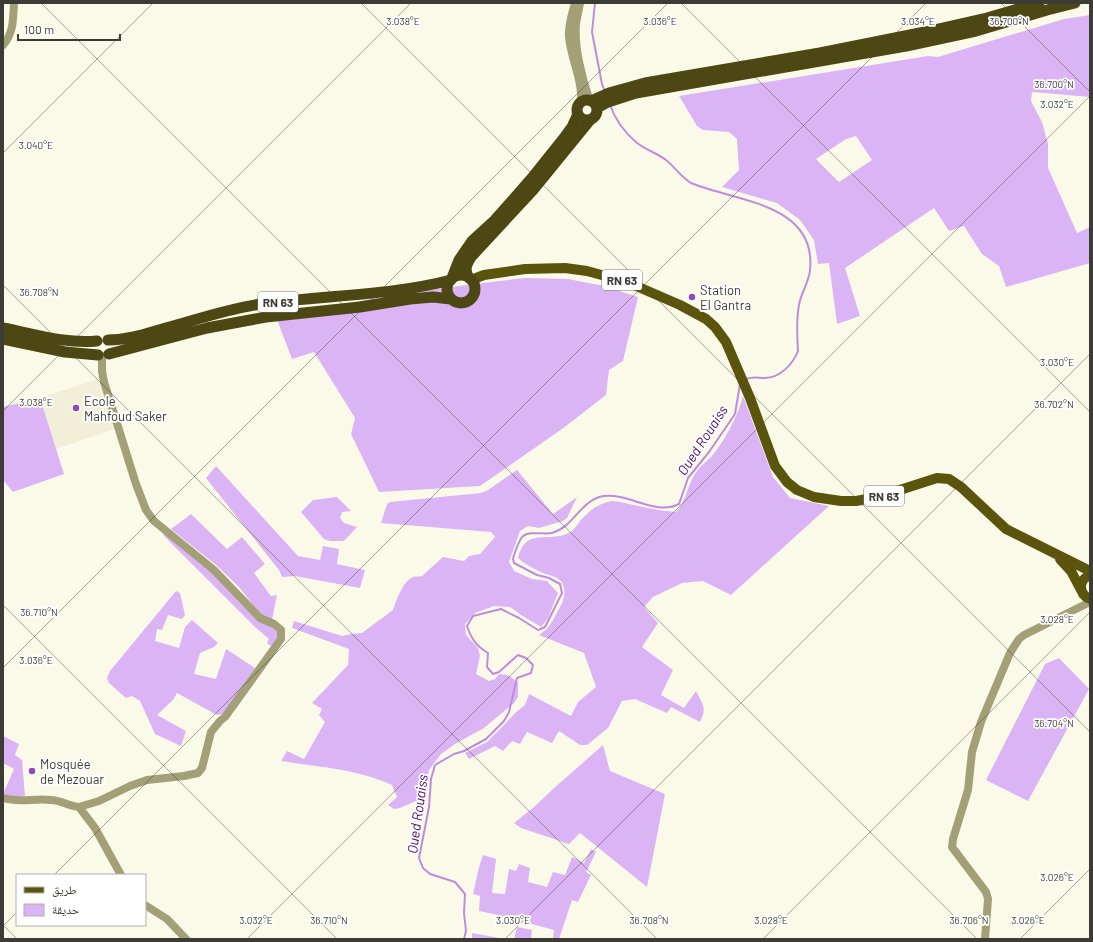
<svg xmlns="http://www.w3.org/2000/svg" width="1093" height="942" viewBox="0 0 1093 942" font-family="Barlow,'Noto Naskh Arabic',sans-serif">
  <rect width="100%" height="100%" fill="#fbfae9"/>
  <path fill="#f1efd7" d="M98 379 115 429 56 449 40 398Z"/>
  <path fill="#dbb4f5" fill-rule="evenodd" d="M1090 15V97L1032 92 1031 101 1042 122 1048 144V168L1077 233 1090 227V263L1006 287 999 266 982 254 964 226 949 231 934 208 845 268 860 316 837 324 829 263 818 264 814 240 800 220 777 203 722 187 739 170 737 139 729 132 703 130 697 126 679 96 928 56 938 57 1064 19ZM856 136 872 160 839 182 816 159 846 139Z
    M525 278 568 279 604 286 638 297 623 361 609 370 606 395 562 429 480 486 379 492 351 434 355 418 314 352 292 359 276 317C358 300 441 287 525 278Z
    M743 396 773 477 790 498 829 506 731 595 703 581 682 583 653 597 644 607 658 623 642 647 673 670 661 695 684 708 696 691C703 705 707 707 700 722L671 707 667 713 635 699 622 701 608 728 587 745H580L559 731 552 743 527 732 520 744 512 741 503 751 495 746 469 759 465 753 487 742 505 724 515 713 525 705 529 694 571 716 578 702 596 687 584 653 539 635C551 627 552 621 559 609 565 600 568 584 557 578 554 576 549 575 545 574 537 570 525 565 518 558 526 525 551 545 572 531 575 528 578 524 580 521 589 511 598 503 613 501 619 501 627 504 634 505 648 508 661 511 676 512 686 502 687 486 695 474 699 467 706 462 712 456 726 438 737 418 743 396Z
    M40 398 64 474 13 492 3 480V407Z
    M216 466 298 556 320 560 323 546 339 549 337 564 365 570 360 588 295 576 282 577 279 570 206 478Z
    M517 470 553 514 577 497 567 518 563 521 539 528 528 526 520 531 509 562 514 571 532 579 547 581 558 593 548 618 541 627 521 615 510 607 494 606 475 613 465 624 466 635 478 648 480 656 476 674 489 681 495 679 499 674C508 674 512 677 518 683V697L514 703 484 728 455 744 441 754 429 770 423 798 400 808 394 809 388 805 397 797 392 785C357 769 318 767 281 761L287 751 304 759 325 722 319 715 322 709 312 703 348 665 349 649 292 628 294 621 342 636 351 634 362 633 393 610C396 601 403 581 413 577 415 576 420 577 422 576L443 557 464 561 469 556 480 554 495 537 491 532 381 523 387 504 390 502 481 493 488 490Z
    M337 497 351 511 342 512 340 518 344 523 357 527 344 541H330L324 539 301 512 313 500Z
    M191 514 227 549 242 537 265 564 254 573 271 596 277 595 272 620 261 615 239 587 216 565 171 529Z
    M165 533 210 570 275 630 279 634 277 640 272 647 267 643 269 639 255 627 163 535Z
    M176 591 180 593 185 615 182 619 168 615 162 630 157 629 155 641 179 648 185 627 192 620 218 643 214 647 200 653 194 674 216 679 226 649 255 668 225 714 217 715 177 693 173 700 157 715 186 731 181 746 155 734 140 701 132 696 126 698 109 683 107 678 110 671Z
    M1059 658 1089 689 1028 801 986 780 1045 664Z
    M3 736 19 744 15 755 22 760 25 796 14 797 3 794 14 769 3 763Z
    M603 745 610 771 665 794 647 887 580 833 569 844 521 828 514 823 534 807 553 789Z
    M591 849 596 852 586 872 591 875 578 902 572 900 559 939H553L554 930 498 915 479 911 480 896 473 894 479 867 483 855 496 859 492 893 505 894 509 869 516 871 519 864 530 868 528 882 547 887 553 872 565 875 572 857 584 863Z
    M517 927 532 930 531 939H514Z
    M472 933 505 939H472Z"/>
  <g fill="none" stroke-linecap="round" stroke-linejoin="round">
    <path stroke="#be8cde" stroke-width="2" d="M595 3 592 32 602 84 605 92
      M610 105C615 119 625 133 637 143 646 150 657 153 666 160 675 167 681 177 691 183 734 201 817 203 810 270 809 282 801 293 799 305 796 320 797 336 798 351 793 364 780 378 765 378 758 378 753 376 746 379
      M464 939 466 931 464 913 465 894 455 882 430 874 423 868 419 858 429 807 431 779 435 765 454 754 464 751 486 739 504 721 509 712 517 678 531 673 533 665 526 658 518 655 499 672 493 674 487 667 488 653C476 646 471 638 467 626L473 616 501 609 519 618 538 630 545 627 562 593 560 584 549 578 537 575 514 563 513 559C514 554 519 541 522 537 529 530 544 535 552 533 574 527 581 499 604 496 629 493 656 516 679 504L688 478 709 452 735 414 740 384"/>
    <path stroke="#a39f76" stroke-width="8" d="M575 3C572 14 568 26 569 37 571 59 583 81 581 103
      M580 3C579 10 577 17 576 24 574 47 582 79 590 101
      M3 45C14 33 13 18 14 3
      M3 798C19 803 34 798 51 800 60 800 69 806 79 807L95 828 121 875
      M79 807 99 801 130 786 147 780 184 776 198 773 202 768 211 732 220 721 225 717 281 639V630L274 624 260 618 214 570 154 521 146 510 136 484 104 382 102 371V356
      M145 905 167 919 186 939
      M985 939 988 899 986 892 952 847 953 839 968 790 972 752 981 722 1010 653 1019 639 1024 635 1090 602"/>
    <path stroke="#5b540d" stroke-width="10" d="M471 280 484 275 525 269 565 268 587 271 627 282 680 305 706 319 715 327 726 342 750 398 775 466 787 482 797 490 814 497 841 501H856L878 497 937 478 949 479 961 487 1006 529 1090 571
      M1060 559 1071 571 1081 590
      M1090 575C1078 580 1078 594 1090 599"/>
    <path stroke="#4c4713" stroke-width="11" d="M577 110a10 10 0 1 1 20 0a10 10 0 1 1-20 0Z
      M591 101 609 93 645 83 820 53 925 32 987 18 1039 3
      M597 108 608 102 636 93 906 46 976 31 1047 10 1075 3
      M447 289a14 14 0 1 1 28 0a14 14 0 1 1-28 0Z
      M452 278 459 260 472 241 495 220 532 178 564 138 572 127 578 114
      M469 278C464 270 466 265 471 257L533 190 590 120
      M3 328C34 334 65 344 97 341
      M3 339 65 352 98 355
      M108 340C126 340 142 335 159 330 193 321 226 309 261 304 323 295 390 296 451 280
      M109 354 207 328 266 317 360 307 410 299 433 297 451 299"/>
  </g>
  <path fill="none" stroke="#3c3b35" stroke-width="1" stroke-opacity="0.45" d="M41 3 977 939M361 3 1090 732M681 3 1090 412M1001 3 1090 92M3 153 153 3M3 285 657 939M3 411 411 3M3 605 337 939M3 668 668 3M54 875 926 3M3 925 17 939M3 926 17 912M247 939 1090 96M505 939 1090 354M763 939 1090 612M1020 939 1090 869"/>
  <g fill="#9147ba" stroke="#fff" stroke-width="1.5">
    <circle cx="692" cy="297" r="4"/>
    <circle cx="76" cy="408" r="4"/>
    <circle cx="32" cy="771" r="4"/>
  </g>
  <g text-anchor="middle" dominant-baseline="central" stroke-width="3.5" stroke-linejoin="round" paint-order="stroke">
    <g fill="#fff" stroke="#767672" stroke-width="1">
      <rect x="602" y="270" width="40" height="20" rx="3"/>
      <rect x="258" y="292" width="40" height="20" rx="3"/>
      <rect x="864" y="486" width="40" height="20" rx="3"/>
    </g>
    <g font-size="12" font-weight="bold" fill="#3c3b35">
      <text x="622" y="280">RN 63</text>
      <text x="278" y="302">RN 63</text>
      <text x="884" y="496">RN 63</text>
    </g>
    <g font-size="13" fill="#3c3b35" stroke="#fff" text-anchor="start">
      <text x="700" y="290">Station<tspan x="700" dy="15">El Gantra</tspan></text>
      <text x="84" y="401">Ecole<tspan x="84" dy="15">Mahfoud Saker</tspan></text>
      <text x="40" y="764">Mosquée<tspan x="40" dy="15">de Mezouar</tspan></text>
    </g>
    <g font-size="14" font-style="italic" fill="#4e066d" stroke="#fff">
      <text transform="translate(702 440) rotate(-57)">Oued Rouaiss</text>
      <text transform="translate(417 814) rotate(-82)">Oued Rouaiss</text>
    </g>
  </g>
  <g font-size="10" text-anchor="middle" fill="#3c3b35" stroke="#fff" stroke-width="3.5" stroke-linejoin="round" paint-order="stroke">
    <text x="1009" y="25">36.700°N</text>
    <text x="403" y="25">3.038°E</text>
    <text x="660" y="25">3.036°E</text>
    <text x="918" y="25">3.034°E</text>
    <text x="1054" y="88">36.700°N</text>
    <text x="1057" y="108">3.032°E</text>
    <text x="36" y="149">3.040°E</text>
    <text x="39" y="296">36.708°N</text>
    <text x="1057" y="366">3.030°E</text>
    <text x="36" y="406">3.038°E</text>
    <text x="1054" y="408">36.702°N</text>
    <text x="39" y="616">36.710°N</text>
    <text x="1057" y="623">3.028°E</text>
    <text x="36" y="664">3.036°E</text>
    <text x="1054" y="727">36.704°N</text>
    <text x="1057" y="881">3.026°E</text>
    <text x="256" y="924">3.032°E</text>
    <text x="513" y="924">3.030°E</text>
    <text x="771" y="924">3.028°E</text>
    <text x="1028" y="924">3.026°E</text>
    <text x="329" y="924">36.710°N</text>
    <text x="649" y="924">36.708°N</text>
    <text x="969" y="924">36.706°N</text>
  </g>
  <rect width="1093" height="942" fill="none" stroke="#3c3b35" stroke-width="8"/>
  <rect x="16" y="874" width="130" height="52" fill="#ffffff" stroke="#b1b1ae"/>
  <rect x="24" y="887" width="20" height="6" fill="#5b540d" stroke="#b1b1ae"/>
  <text x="52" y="894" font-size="12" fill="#3c3b35">طريق</text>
  <rect x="24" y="904" width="20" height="12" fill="#dbb4f5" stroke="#b1b1ae"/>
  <text x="52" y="914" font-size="12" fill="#3c3b35">حديقة</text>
  <path d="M18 34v6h102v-6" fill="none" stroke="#3c3b35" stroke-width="2"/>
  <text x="24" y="34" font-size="12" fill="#3c3b35" stroke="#ffffff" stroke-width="3" paint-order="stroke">100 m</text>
</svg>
